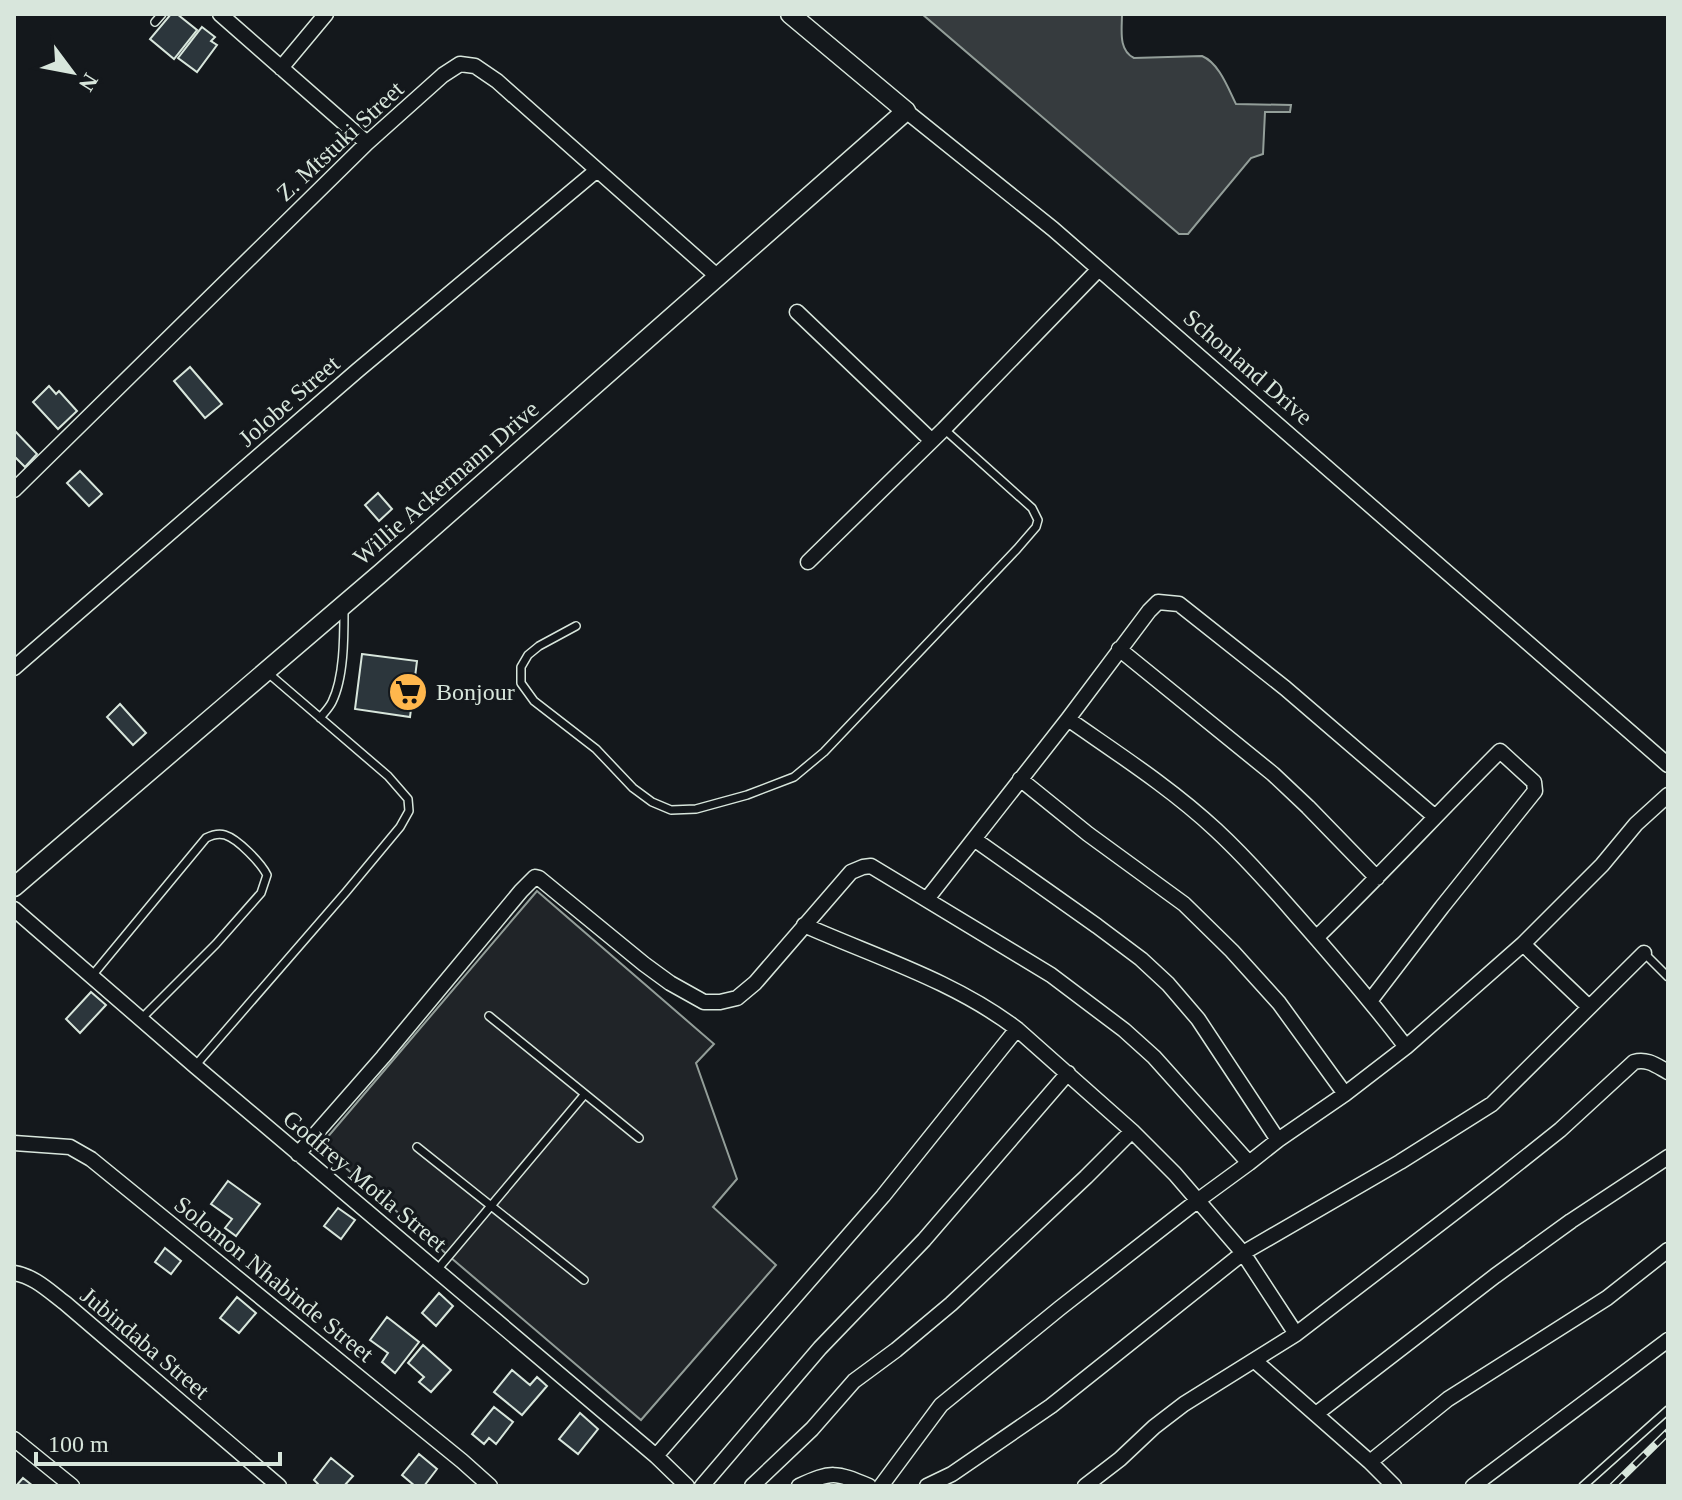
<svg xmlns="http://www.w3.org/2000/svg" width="1682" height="1500" viewBox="0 0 1682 1500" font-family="'Times New Roman',serif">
  <rect width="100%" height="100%" fill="#14181c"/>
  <path fill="#202428" stroke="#939e99" stroke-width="2" d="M537 891 714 1044 696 1063 737 1179 713 1207 776 1265 641 1420 320 1146Z"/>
  <path fill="#363b3e" stroke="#939e99" stroke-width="2" d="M922 14H1122C1122 30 1118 50 1134 58L1202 56C1219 63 1228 88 1236 104L1291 105 1290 112H1265L1263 154 1251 158 1188 234H1179Z"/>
  <path fill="#2c363c" stroke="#d8e6dc" stroke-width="2" d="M171 14H177L197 30 174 59 150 39Z
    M202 27 215 37 211 41 217 45 197 72 178 58Z
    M190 367 222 404 205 418 174 381Z
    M49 386 56 394 59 391 77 411 58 429 33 402Z
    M14 430 37 454 25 467 14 456Z
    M80 471 102 494 89 506 67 483Z
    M378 493 392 509 379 521 365 505Z
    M362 654 417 661 410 717 355 709Z
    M120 704 146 733 133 745 107 717Z
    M91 992 106 1005 80 1033 66 1019Z
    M228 1181 260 1204 236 1236 225 1228 232 1219 211 1204Z
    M338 1208 355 1220 341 1239 324 1226Z
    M165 1248 181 1261 171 1274 155 1262Z
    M439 1293 453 1306 436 1326 422 1313Z
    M237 1297 256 1313 239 1333 220 1318Z
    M387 1317 419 1342 395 1373 382 1362 388 1353 370 1340Z
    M423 1345 451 1370 431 1392 419 1382 424 1377 408 1363Z
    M512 1370 530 1385 537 1377 547 1386 522 1415 494 1392Z
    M494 1407 513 1422 496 1444 489 1438 484 1444 472 1434Z
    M580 1413 598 1429 578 1454 559 1439Z
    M419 1454 437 1469 424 1486H415L402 1475Z
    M331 1458 353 1476 344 1486H320L314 1480Z
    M23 1478 33 1486H16Z"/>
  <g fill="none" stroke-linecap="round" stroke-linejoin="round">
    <defs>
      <path id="service" d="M155 22 162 14
        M576 626 539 646 528 655 521 667V683L534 701 596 749 633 788 652 802 671 810 696 809 747 795 794 777 824 752 1017 549 1036 527 1038 520 1032 508 944 429
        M320 718C324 713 329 708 332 702 344 678 344 638 344 610
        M1644 953 1668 977
        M91 977 206 838C212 835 218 833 225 835 238 839 261 863 267 875L261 893 216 944 141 1019
        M489 1016 585 1094
        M195 1066 346 892 400 827 409 811 408 799 388 776 268 673
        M417 1147 584 1280
        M437 1270 585 1094 639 1138
        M1583 1486 1668 1410"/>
      <path id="minor" d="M220 14 367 143
        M281 68 326 14
        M906 111 1053 229 1668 765
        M797 312 931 440
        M14 490 367 143 443 75 460 64 475 66 497 81 718 277
        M808 562 944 429 1099 269
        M1119 649 1273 774 1308 807 1377 878
        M14 668 358 370 596 171
        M1020 779 1088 834 1184 904 1232 951 1279 1003 1345 1094
        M974 839 1097 926 1141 959 1168 984 1198 1019 1278 1140
        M927 899 1068 719 1149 611 1158 602 1179 604 1285 688 1434 816
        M14 909 195 1066 656 1456 687 1486
        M804 925C876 957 954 981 1017 1029L1132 1131 1175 1174 1243 1253 1296 1334
        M1316 938C1379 877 1438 813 1500 751L1534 782 1535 791 1442 907 1370 1001
        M1523 944 1589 1007
        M1406 1047 1523 944 1602 865 1636 824 1668 795
        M14 1143 70 1147 91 1159 462 1461 490 1486
        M298 1154 383 1057 521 891 535 877 539 878 644 964 670 983 704 1002H720L737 998 755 983 851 872 863 867 871 866 1051 975 1124 1030 1154 1057 1249 1163
        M14 1273C34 1276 49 1291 65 1303L279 1486
        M1255 1361 1370 1462 1394 1486
        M1316 1414 1495 1276 1571 1221 1668 1157
        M14 1439 72 1486
        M656 1456 883 1196 1017 1029
        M1370 1462 1448 1399 1607 1298 1668 1250
        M702 1486 820 1348 924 1240 1068 1073
        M752 1486 812 1429 854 1381 896 1350 951 1304 1086 1177 1132 1131
        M799 1486C831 1471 836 1472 869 1486
        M881 1486 941 1405 1060 1308 1197 1201 1249 1163 1278 1140 1345 1094 1406 1047C1371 1001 1334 958 1296 915 1270 885 1244 856 1216 830 1171 788 1118 754 1068 719
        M927 1486 952 1474 1051 1406 1243 1253 1400 1162 1492 1104 1644 953
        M1085 1486 1120 1459 1154 1427 1184 1404 1296 1334 1497 1180 1560 1130 1634 1062C1647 1058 1657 1066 1668 1072
        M1473 1486 1668 1340"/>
      <path id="tertiary" d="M14 887 381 573 906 111 790 14"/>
    </defs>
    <use href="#service" stroke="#d8e6dc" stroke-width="10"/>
    <use href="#minor" stroke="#d8e6dc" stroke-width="17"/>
    <use href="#tertiary" stroke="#d8e6dc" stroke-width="21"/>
    <use href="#service" stroke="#14181c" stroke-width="7"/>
    <use href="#minor" stroke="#14181c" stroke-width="14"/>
    <use href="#tertiary" stroke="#14181c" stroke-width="18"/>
    <defs>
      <path id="rail" d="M1613 1486 1668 1432"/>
    </defs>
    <use href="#rail" stroke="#d8e6dc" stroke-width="8"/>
    <use href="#rail" stroke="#14181c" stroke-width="5" stroke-dasharray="15" stroke-linecap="butt"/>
  </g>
  <defs>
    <symbol id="supermarket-disc" viewBox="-11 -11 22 22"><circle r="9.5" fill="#ffb74d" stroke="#14181c"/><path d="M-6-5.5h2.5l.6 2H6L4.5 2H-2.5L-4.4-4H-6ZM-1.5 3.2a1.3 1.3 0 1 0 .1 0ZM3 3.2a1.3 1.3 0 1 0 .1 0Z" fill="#111"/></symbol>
  </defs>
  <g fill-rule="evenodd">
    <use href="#supermarket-disc" x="386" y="670" width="44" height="44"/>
  </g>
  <g text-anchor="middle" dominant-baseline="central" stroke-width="6" stroke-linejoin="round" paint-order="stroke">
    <g font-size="24" fill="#d8e6dc" stroke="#14181c">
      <text transform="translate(340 141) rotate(-43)">Z. Mtstuki Street</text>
      <text transform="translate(1248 367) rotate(41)">Schonland Drive</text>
      <text transform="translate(289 401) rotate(-41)">Jolobe Street</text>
      <text transform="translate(446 483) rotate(-41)">Willie Ackermann Drive</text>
      <text transform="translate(365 1181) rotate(40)">Godfrey Motla Street</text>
      <text transform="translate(274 1279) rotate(39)">Solomon Nhabinde Street</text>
      <text transform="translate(145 1343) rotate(40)">Jubindaba Street</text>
    </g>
    <g font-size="24" fill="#d8e6dc" stroke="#14181c" text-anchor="start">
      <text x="436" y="692">Bonjour</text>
    </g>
  </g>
  <rect width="1682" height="1500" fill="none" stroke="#d8e6dc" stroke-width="32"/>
  <g transform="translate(72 72) rotate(122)" stroke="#14181c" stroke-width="6" paint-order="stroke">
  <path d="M0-6L14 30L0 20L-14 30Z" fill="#d8e6dc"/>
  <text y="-12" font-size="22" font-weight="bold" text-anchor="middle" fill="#d8e6dc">N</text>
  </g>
  <path d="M36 1452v12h244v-12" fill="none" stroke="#d8e6dc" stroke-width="4"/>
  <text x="48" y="1452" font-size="24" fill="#d8e6dc" stroke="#14181c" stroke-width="6" paint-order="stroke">100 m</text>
</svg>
